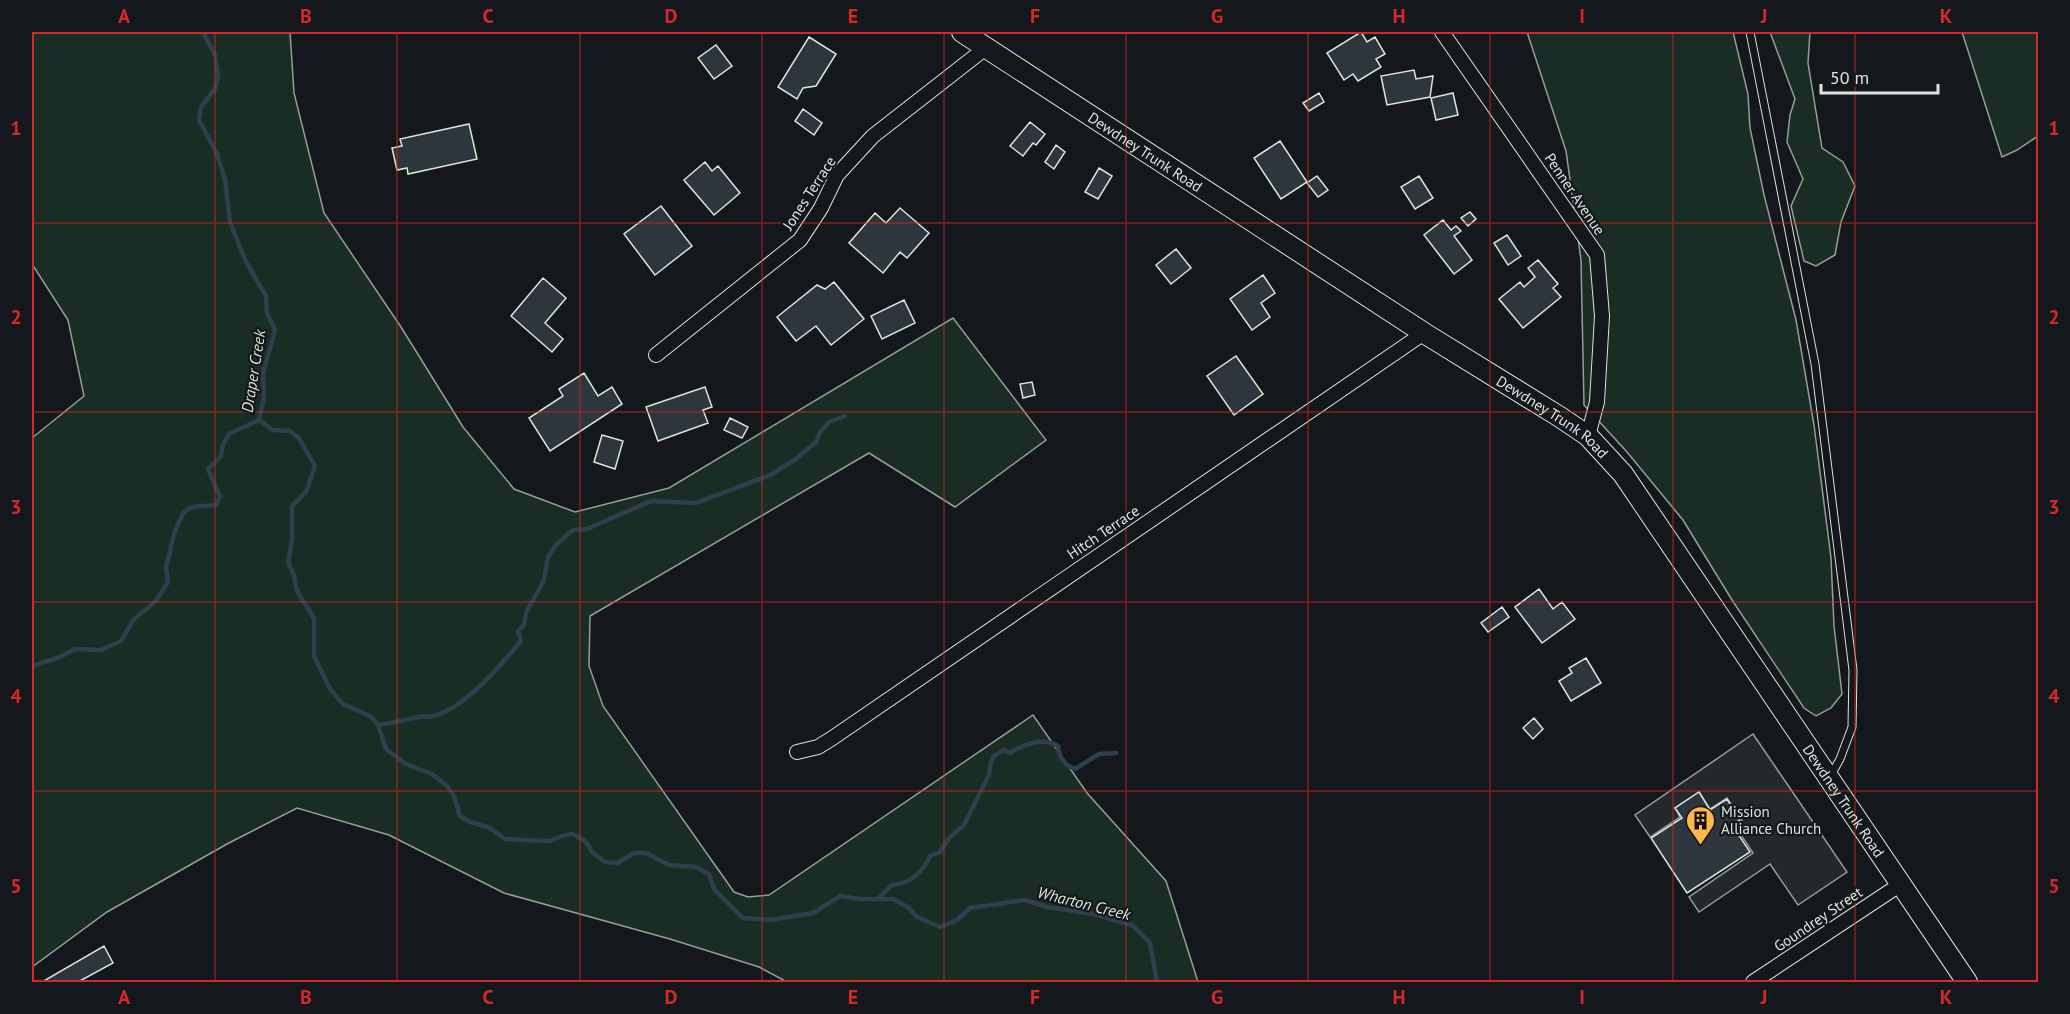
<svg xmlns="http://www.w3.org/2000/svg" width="2070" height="1014" viewBox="0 0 2070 1014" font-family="'PT Sans',sans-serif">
  <rect width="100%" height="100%" fill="#14181c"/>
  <path fill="#1a2d24" stroke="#939e99" stroke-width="1.5" d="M32 32H290L294 93 324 213 401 327 463 427 514 489 575 512 669 488 953 318 1046 440 955 507 869 453 590 616 589 666 603 706 734 892 748 897 769 895 1033 715 1087 793 1166 881 1198 982H787L759 967 670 939 504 893 389 835 297 808 227 844 107 912 32 967V438L84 396 68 320 32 264Z
    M1527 32H1733L1748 94 1750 128 1764 195 1796 320 1814 425 1831 558 1834 626 1842 694 1831 708 1816 716 1804 708 1732 600 1683 520 1627 452 1584 405 1581 260 1566 151Z
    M1770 32H1810L1808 63 1822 148 1843 162 1855 186 1841 222 1835 255 1816 266 1804 261 1791 206 1803 179 1787 142 1790 115 1795 99Z
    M1962 32H2038V136L2017 150 2002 157Z"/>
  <path fill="#24282b" stroke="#939e99" stroke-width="1.5" d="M1753 734 1847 872 1798 905 1770 864 1699 912 1689 897 1753 853 1735 826 1742 820 1727 798 1710 809 1699 792 1675 808 1680 817 1650 837 1635 815Z"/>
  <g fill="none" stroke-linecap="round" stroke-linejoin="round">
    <path stroke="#2f3f4d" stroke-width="4.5" d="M259 420 273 430 290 431 299 438 315 466 306 492 292 506V540L288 562 294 575 297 591 314 618V656L330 689 343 704 370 716 378 725 386 749 406 764 432 774 447 786 454 796 460 816 470 822 488 827 505 839 550 841 565 835 573 834 585 841 593 853 605 862 617 863 634 853H646L669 865 696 867 709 874 714 889 743 918 771 920 813 913 840 896 860 899H893L909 908 917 917 940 927 957 920 970 908 1025 900 1047 907 1094 914 1132 925 1150 943 1157 982
      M32 666 60 657 75 649 101 650 121 641 134 619 156 601 168 582 166 568 174 534 183 513 192 507 216 505 220 497 208 469 221 456 223 444 229 434 259 420 264 397 263 373 275 330 267 313 266 296 245 260 230 222 225 179 217 154 199 120 201 107 215 89 218 77 215 55 203 32
      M378 725C392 723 405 720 419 717 424 716 428 717 433 716 464 709 501 665 521 641L518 631 524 625 526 613 544 580 548 557 556 545 573 530 587 529 651 501 696 503 770 475 796 459 816 442 821 431 829 422 845 416
      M879 898 892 885C910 884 924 871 930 856L940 852 949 838 964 825 989 775 991 762 994 756 1004 750 1010 753C1025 744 1042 737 1058 746 1059 758 1064 765 1075 769L1099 754 1116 753"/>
  </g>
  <path fill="#2c363c" stroke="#d8e6dc" stroke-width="1.5" d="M1361 32 1367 42 1375 37 1385 54 1376 59 1381 67 1358 81 1353 74 1344 80 1327 53Z
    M809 37 836 54 816 86 803 88 797 99 778 87Z
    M716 45 732 66 714 79 698 58Z
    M1414 70 1416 79 1433 76 1430 97 1387 105 1381 76Z
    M1319 93 1324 102 1309 111 1303 103Z
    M1453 93 1458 115 1436 120 1431 98Z
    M803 109 822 123 814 135 795 121Z
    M1030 122 1045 134 1036 145 1033 143 1023 156 1010 146Z
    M469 124 477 159 408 174 407 168 397 170 392 148 402 146 400 139Z
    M1280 141 1307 182 1281 199 1254 158Z
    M1056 145 1065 152 1054 169 1045 162Z
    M705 162 712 171 718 166 740 193 714 215 684 180Z
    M1099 168 1112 176 1098 199 1085 192Z
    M1317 176 1328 190 1318 197 1307 183Z
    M1419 176 1433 198 1415 209 1401 187Z
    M661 206 692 246 655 275 624 234Z
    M900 208 929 233 907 258 900 252 883 273 849 243 875 213 886 223Z
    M1470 212 1476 219 1468 226 1461 218Z
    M1443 220 1451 230 1456 226 1461 231 1454 236 1472 260 1454 274 1424 235Z
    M1507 235 1521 256 1508 265 1494 243Z
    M1176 249 1191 268 1171 284 1156 265Z
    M1538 260 1558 284 1553 288 1561 297 1523 328 1499 299 1520 282 1524 287 1535 277 1528 268Z
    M1263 275 1275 293 1261 303 1270 317 1252 330 1230 299Z
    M543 278 566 298 545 323 563 339 552 352 511 316Z
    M834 282 864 319 831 345 816 326 796 341 777 317 817 285 825 289Z
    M904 300 915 323 882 339 871 316Z
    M1236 356 1263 394 1234 415 1207 376Z
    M584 373 598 396 612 387 622 404 550 451 529 418 563 396 559 389Z
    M1032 382 1035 395 1023 398 1020 384Z
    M705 387 712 407 703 410 708 423 658 441 646 407Z
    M730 418 748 427 742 438 724 430Z
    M602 435 623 441 615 469 594 462Z
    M1539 589 1553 609 1562 602 1575 619 1542 643 1515 607Z
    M1502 607 1509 617 1488 632 1481 623Z
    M1586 658 1601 683 1571 701 1559 681 1572 673 1569 668Z
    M1534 718 1543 729 1533 739 1523 728Z
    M1699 792 1710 810 1727 799 1740 820 1732 825 1750 852 1687 893 1651 838 1682 818 1675 808Z
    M104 946 113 963 78 982H42Z"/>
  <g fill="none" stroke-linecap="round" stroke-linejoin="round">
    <defs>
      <path id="service" d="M1750 32 1815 364 1853 670 1852 727 1840 759 1831 775"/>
      <path id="minor" d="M1442 32 1597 255 1602 316 1597 402 1588 436
        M656 355 800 240 821 208 837 175 873 136 987 47
        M797 752 818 747 831 739 1424 333
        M1753 982 1901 884"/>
      <g id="secondary">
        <path id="s1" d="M962 32 1424 333 1560 417 1588 436 1623 474 1967 982"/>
      </g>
    </defs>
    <use href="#service" stroke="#d8e6dc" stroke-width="9"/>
    <use href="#minor" stroke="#d8e6dc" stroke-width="16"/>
    <use href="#secondary" stroke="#d8e6dc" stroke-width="22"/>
    <use href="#service" stroke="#14181c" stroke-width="7"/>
    <use href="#minor" stroke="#14181c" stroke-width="14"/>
    <use href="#secondary" stroke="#14181c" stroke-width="20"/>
  </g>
  <path fill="none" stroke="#d62828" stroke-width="1.5" stroke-opacity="0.55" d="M215 32V982M397 32V982M580 32V982M762 32V982M944 32V982M1126 32V982M1308 32V982M1490 32V982M1673 32V982M1855 32V982M32 223H2038M32 412H2038M32 602H2038M32 791H2038"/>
  <defs>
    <symbol id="building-pin" viewBox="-11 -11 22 30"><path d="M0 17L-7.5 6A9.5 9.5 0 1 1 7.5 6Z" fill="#ffb74d" stroke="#14181c"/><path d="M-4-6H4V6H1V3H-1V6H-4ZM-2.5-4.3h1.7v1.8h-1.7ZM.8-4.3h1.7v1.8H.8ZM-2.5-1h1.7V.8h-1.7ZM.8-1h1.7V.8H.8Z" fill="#111"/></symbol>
  </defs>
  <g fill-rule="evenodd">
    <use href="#building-pin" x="1684" y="804" width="33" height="45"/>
  </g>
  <g text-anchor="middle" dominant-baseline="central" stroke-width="4.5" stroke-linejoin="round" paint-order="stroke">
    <g font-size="15" fill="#d8e6dc" stroke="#14181c">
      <text stroke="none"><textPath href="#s1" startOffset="219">Dewdney Trunk Road</textPath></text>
      <text transform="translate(809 193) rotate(-57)">Jones Terrace</text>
      <text transform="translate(1575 194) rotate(56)">Penner Avenue</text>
      <text stroke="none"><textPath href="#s1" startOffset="705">Dewdney Trunk Road</textPath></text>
      <text transform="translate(1103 532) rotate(-34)">Hitch Terrace</text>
      <text stroke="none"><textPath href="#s1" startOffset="1191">Dewdney Trunk Road</textPath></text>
      <text transform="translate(1818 919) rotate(-34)">Goundrey Street</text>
    </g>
    <g font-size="15" fill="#d8e6dc" stroke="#14181c" text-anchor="start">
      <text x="1721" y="811">Mission<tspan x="1721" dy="17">Alliance Church</tspan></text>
    </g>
    <g font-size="16" font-style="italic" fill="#d8e6dc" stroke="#14181c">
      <text transform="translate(253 371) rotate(-81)">Draper Creek</text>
      <text transform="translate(1084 903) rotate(14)">Wharton Creek</text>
    </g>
  </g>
  <rect width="2070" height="1014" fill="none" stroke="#14181c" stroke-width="66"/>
  <path d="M1821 84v9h117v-9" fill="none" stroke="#d8e6dc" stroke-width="3"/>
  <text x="1830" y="84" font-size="18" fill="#d8e6dc" stroke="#14181c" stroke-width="4.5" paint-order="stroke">50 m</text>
  <rect x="33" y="33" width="2004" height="948" fill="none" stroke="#d62828" stroke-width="2"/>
  <g font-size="20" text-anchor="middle" font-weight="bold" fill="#d62828">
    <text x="124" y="23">A</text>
    <text x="306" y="23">B</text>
    <text x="488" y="23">C</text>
    <text x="671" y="23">D</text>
    <text x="853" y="23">E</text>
    <text x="1035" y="23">F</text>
    <text x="1217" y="23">G</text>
    <text x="1399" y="23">H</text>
    <text x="1582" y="23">I</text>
    <text x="1764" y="23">J</text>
    <text x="1946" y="23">K</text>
    <text x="16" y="135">1</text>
    <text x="2054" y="135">1</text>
    <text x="16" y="324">2</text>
    <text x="2054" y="324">2</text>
    <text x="16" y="514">3</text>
    <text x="2054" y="514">3</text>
    <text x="16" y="703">4</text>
    <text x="2054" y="703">4</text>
    <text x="16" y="893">5</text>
    <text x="2054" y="893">5</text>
    <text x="124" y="1004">A</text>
    <text x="306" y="1004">B</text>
    <text x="488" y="1004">C</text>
    <text x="671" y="1004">D</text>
    <text x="853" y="1004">E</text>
    <text x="1035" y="1004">F</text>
    <text x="1217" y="1004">G</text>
    <text x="1399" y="1004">H</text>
    <text x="1582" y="1004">I</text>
    <text x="1764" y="1004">J</text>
    <text x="1946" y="1004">K</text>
  </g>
</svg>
